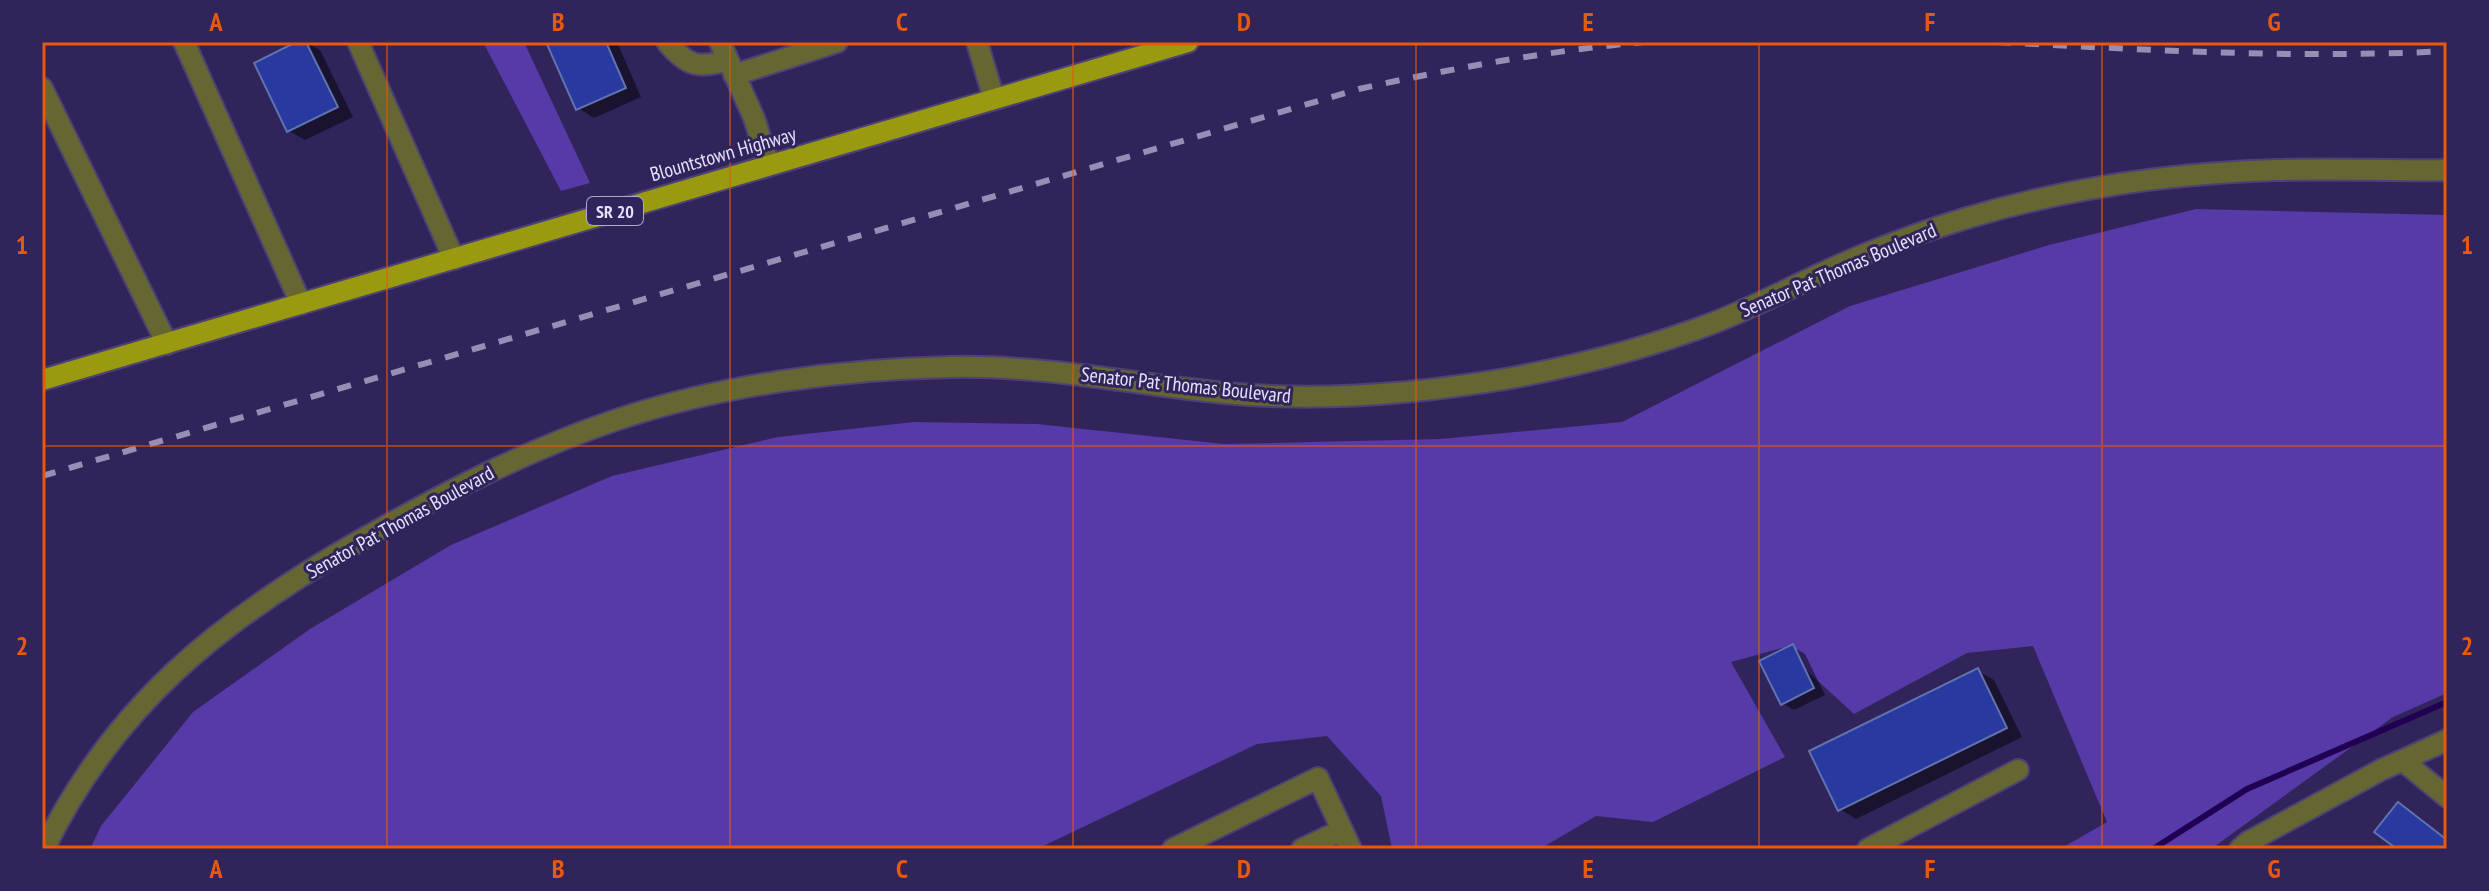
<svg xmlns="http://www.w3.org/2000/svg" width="2489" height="891" viewBox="0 0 2489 891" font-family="'PT Sans Narrow',sans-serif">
  <rect width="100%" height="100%" fill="#31245b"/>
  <path fill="#563aa7" d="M483 42H524L590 183 561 191Z
    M2196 209 2447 215V693L2393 717 2211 849H2060L2107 822 2033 646 1967 653 1854 714 1782 648 1731 662 1785 757 1653 822 1596 816 1540 849H1392L1381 796 1327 736 1257 744 1037 849H90L101 826 193 712 310 629 451 545 612 476 778 437 914 422 1037 424 1224 444 1440 439 1622 422 1850 306 2049 245Z"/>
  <path fill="#0007" d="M301 42H306L320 50 353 117 305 140 289 131Z
    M548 42H617L641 97 594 118 578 108Z
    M1793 647 1805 654 1825 695 1794 710 1782 703Z
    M1978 671 1994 680 2022 737 1856 819 1840 809Z"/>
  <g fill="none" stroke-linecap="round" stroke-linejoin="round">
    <path stroke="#210054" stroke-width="6" d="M2153 849 2247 789 2447 702"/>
  </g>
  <path fill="#2839a0" stroke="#6073ae" stroke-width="2" d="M296 42H306L338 107 287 132 254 63Z
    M546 42H606L626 88 576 110Z
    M1793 644 1814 688 1781 705 1759 661Z
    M1978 668 2007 728 1838 811 1809 751Z
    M2398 802 2447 840V849H2397L2374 832Z"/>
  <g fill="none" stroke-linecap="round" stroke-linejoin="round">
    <defs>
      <path id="minor" d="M184 42 301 304
        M358 42 454 259
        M667 42C687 66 698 69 728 60
        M720 42 754 118 769 165
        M977 42 994 99
        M734 75 837 42
        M42 88 167 344
        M2403 761 2447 797
        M44 849C114 705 220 621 356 543 440 495 524 451 616 420 720 385 842 369 951 367 1043 365 1134 384 1225 393 1321 402 1417 394 1511 378 1580 365 1648 348 1713 323 1762 304 1808 278 1856 258 1892 243 1930 229 1967 218 2067 188 2172 173 2277 170 2333 168 2390 171 2447 170
        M1173 849 1318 778 1351 849
        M1302 849 1342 830
        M1868 849 2018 770
        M2240 849 2248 842 2381 770 2447 740"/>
      <path id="major" d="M42 380 1188 42"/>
    </defs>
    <use href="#minor" stroke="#4d4275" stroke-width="24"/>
    <use href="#major" stroke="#4d4275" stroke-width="24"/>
    <use href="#minor" stroke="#656631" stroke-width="20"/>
    <use href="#major" stroke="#999a10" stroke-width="20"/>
    <path stroke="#958eb5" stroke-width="6" stroke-dasharray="14 14" stroke-linecap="butt" d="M1997 42C2148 50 2296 59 2447 51
      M42 476 1359 89C1454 68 1547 51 1644 42"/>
  </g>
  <path fill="none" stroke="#e8590c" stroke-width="2" stroke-opacity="0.55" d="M387 42V849M730 42V849M1073 42V849M1416 42V849M1759 42V849M2102 42V849M42 446H2447"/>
  <g text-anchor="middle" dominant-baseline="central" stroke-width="6" stroke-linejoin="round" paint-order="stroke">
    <rect fill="#31245b" stroke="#aea8cc" stroke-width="2" x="587" y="197" width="56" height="28" rx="6"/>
    <g font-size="18" font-weight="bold" fill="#e3e1fc">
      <text x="615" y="211">SR 20</text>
    </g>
    <g font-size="20" fill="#e3e1fc" stroke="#31245b">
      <text transform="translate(723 154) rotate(-16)">Blountstown Highway</text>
      <text transform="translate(1838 270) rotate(-23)">Senator Pat Thomas Boulevard</text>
      <text transform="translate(1186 385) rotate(6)">Senator Pat Thomas Boulevard</text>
      <text transform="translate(400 522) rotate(-29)">Senator Pat Thomas Boulevard</text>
    </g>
  </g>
  <rect width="2489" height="891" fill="none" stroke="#31245b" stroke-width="88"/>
  <rect x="44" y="44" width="2401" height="803" fill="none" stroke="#e8590c" stroke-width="3"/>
  <g font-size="26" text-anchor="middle" font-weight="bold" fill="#e8590c">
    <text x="216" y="31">A</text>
    <text x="558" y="31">B</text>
    <text x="902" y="31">C</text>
    <text x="1244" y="31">D</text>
    <text x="1588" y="31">E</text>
    <text x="1930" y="31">F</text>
    <text x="2274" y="31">G</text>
    <text x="22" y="254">1</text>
    <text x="2467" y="254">1</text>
    <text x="22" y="655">2</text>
    <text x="2467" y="655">2</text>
    <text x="216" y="878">A</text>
    <text x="558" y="878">B</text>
    <text x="902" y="878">C</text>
    <text x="1244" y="878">D</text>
    <text x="1588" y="878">E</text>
    <text x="1930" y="878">F</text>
    <text x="2274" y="878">G</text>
  </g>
</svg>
